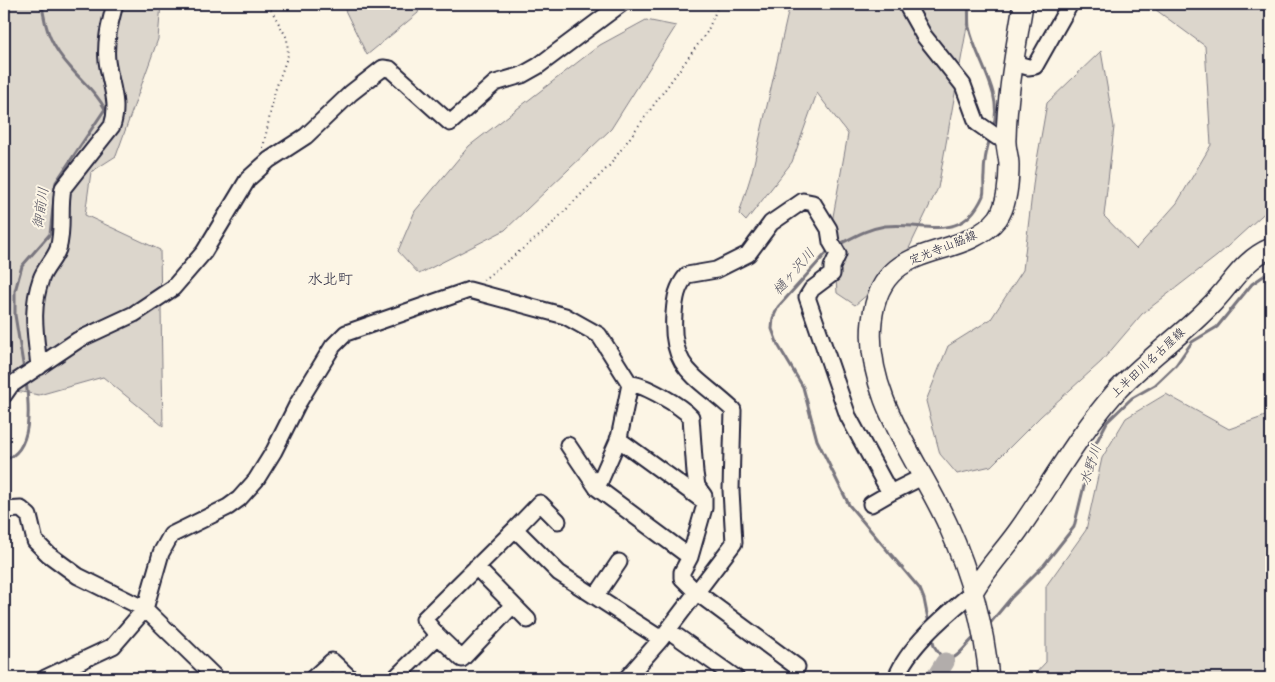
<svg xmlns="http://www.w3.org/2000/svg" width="1275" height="682" viewBox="0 0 1275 682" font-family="Kalam,'Klee One',sans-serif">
  <rect width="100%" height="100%" fill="#fcf5e5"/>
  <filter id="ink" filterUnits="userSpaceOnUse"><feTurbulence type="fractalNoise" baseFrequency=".02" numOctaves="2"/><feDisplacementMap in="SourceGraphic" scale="10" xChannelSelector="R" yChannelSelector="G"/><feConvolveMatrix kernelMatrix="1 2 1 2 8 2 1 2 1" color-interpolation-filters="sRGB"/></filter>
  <g filter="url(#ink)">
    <path fill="#dcd6cc" stroke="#7f7c84" d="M4 4H161L158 39 116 156 91 172 85 215 160 250 163 426 103 377 39 395 4 389Z
      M342 4H420L418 13 367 55Z
      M790 4H971L938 188 900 267 855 305 837 293 832 222 848 134 817 93 792 162 746 221 739 214 752 172Z
      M1148 4H1271V207L1217 256 1142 314 1101 362 1041 416 991 466 957 474 940 454 926 401 948 346 991 319 1023 270 1034 177 1047 103 1101 51 1114 127 1104 216 1136 249 1177 203 1211 145 1205 46Z
      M646 20 676 26 611 129 505 230 419 274 398 251 415 211 469 146 600 45Z
      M1166 394 1229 429 1271 414V678H1031L1046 662V586L1086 530 1102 458 1126 418Z"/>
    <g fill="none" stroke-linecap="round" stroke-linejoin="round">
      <path stroke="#78757e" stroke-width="3" d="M42 4C45 30 52 47 70 67 82 82 96 91 105 109L56 182 55 190
        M968 4C969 11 968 20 969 27 976 61 1004 93 993 128
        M838 245C854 237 867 229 885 226 924 221 961 245 983 196 985 190 983 182 984 176 984 163 986 151 990 138
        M830 249 778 307 773 318 772 329 778 345 803 387 817 440 849 505 920 589 924 599 929 624
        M24 370 15 315V291L22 266 50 234 54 199
        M4 460C34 451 29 405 26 381
        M987 627 1011 598 1044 565 1074 527 1089 465 1096 443 1107 422 1132 398 1155 385 1176 365 1192 342 1217 327 1252 284 1271 271
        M932 635 934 646 945 662C960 657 964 646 977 635"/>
      <path stroke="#b2adab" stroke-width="19" d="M935 678 945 662"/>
      <defs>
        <path id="minor" d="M906 4 924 36 963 85 977 123 997 137 1006 139
          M1014 63 1028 67 1035 66 1070 4
          M39 367C36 335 30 311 41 279 44 269 54 260 58 249 64 229 59 208 63 188L112 126C120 103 110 84 107 61 105 41 110 23 115 4
          M630 384C644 384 681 406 691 417L695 473 697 486 704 496V508L690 557 682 572V578L696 592 797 667
          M4 395 11 385 78 340 134 314 173 288 204 252 248 179 269 160 306 136 351 93 383 68 390 69 450 123 495 83 522 75 538 66 621 4
          M618 439 702 500
          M597 488 690 557
          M871 504 890 493
          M4 510 21 509 29 516 35 541 48 554 78 576 145 609 216 678
          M515 529 540 503 558 521
          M476 567 528 620
          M596 596 619 562
          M668 630 736 678
          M438 636 462 659 513 605
          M45 678 113 646 145 609 161 553 171 535 228 507 239 499 256 480 274 451 298 403 333 346 346 333 469 290 565 316 599 335 630 384 619 438 597 488 568 445
          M313 678 332 661 350 678
          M395 678 438 636 424 619 515 529 559 573 661 639
          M627 678 661 639 734 543 731 490 733 410C697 376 670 371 674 314 675 298 677 287 687 275L716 270 748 254 771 223 803 201 813 203 829 229 831 242 838 254 832 267V274L812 289 807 297 848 416 890 493 924 476
          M896 678C908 646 947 614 973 592"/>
        <path id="major" d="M973 592C986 569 1003 552 1018 531 1050 486 1077 436 1114 394 1142 362 1179 338 1209 307 1231 286 1242 260 1271 248
          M989 678C984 625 970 574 948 525 919 461 864 396 872 321 881 234 961 265 998 218 1007 205 1009 180 1009 165 1009 156 1005 148 1006 138 1007 94 1016 48 1023 4"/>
      </defs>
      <use href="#minor" stroke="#22223b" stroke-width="19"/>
      <use href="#major" stroke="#22223b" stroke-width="22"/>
      <path stroke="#22223b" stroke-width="2" stroke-dasharray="1 4" stroke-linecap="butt" d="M263 148 275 91 288 55 287 38 270 8 272 4
        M483 280 544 232 610 165 707 32 719 4"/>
      <use href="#minor" stroke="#fcf5e5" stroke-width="15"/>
      <use href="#major" stroke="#fcf5e5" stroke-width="19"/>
    </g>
  </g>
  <g text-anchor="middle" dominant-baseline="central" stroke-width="4" stroke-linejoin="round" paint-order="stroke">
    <g font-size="12" fill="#22223b" stroke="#fcf5e5">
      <text transform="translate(943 248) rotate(-22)">定光寺山脇線</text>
      <text transform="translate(1148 363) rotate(-43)">上半田川名古屋線</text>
    </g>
    <g font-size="14" font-style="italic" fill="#545362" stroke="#fcf5e5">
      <text transform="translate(41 208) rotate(-81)">御前川</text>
      <text transform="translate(794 272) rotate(-49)">樋ヶ沢川</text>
      <text transform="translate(1091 465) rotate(-72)">水野川</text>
    </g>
    <g font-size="15" fill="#22223b" stroke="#fcf5e5">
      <text x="330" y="280">水北町</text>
    </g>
  </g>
  <rect width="1275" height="682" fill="none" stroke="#fcf5e5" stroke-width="20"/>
  <rect x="10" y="10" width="1255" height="662" fill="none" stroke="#22223b" stroke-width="2" filter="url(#ink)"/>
</svg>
